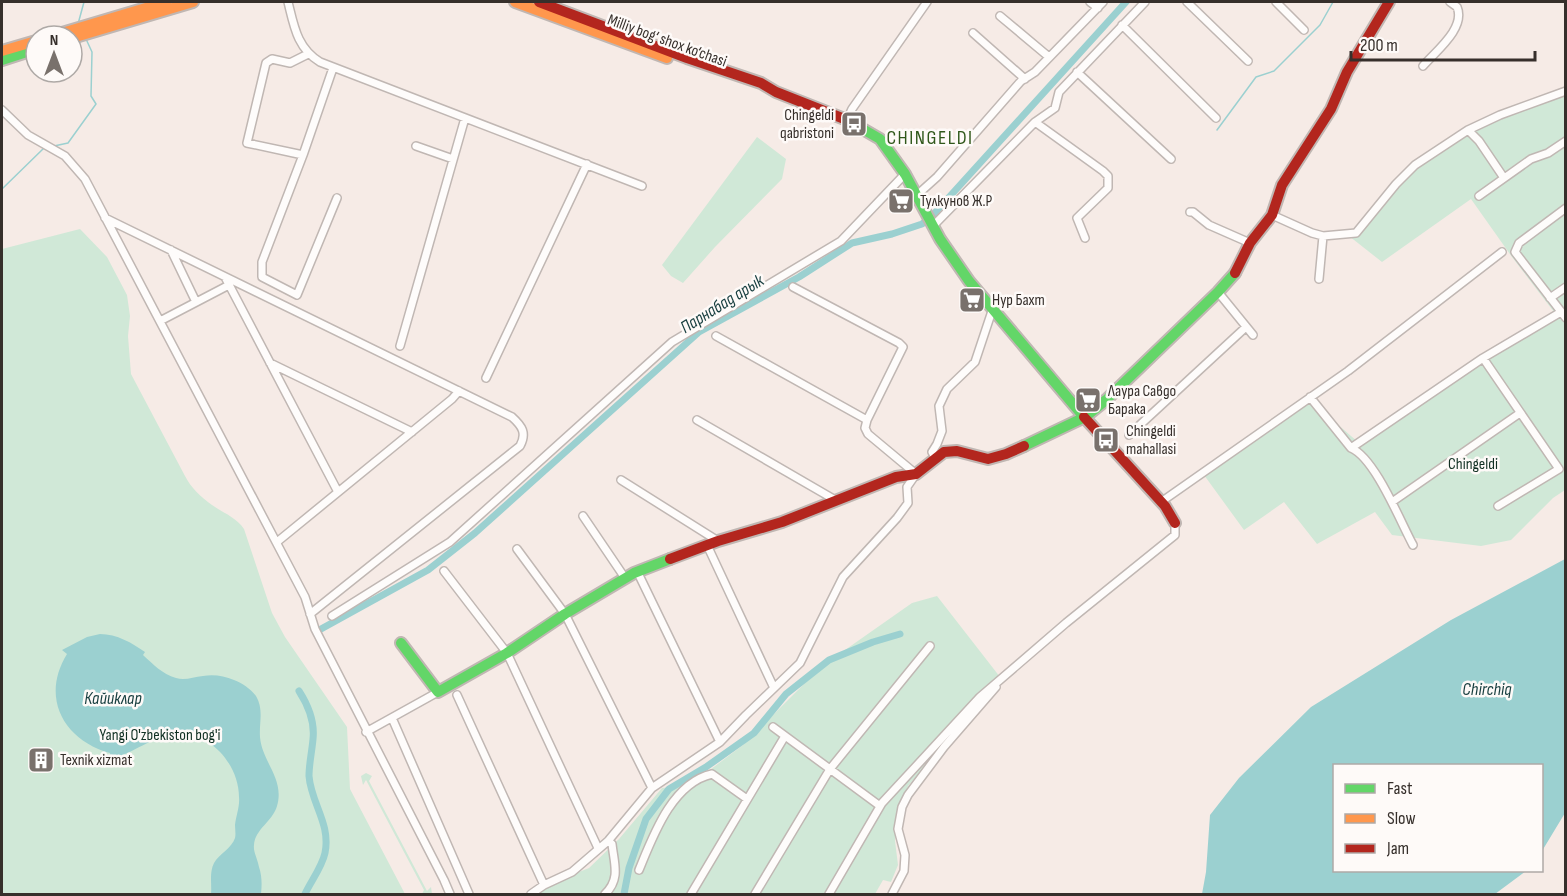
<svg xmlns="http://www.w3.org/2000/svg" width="1567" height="896" viewBox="0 0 1567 896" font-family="'Sofia Sans Condensed',sans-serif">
  <rect width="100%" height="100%" fill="#f6ebe6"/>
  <path fill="#d0e8d7" d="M1565 91V490L1553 498 1511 540 1481 546 1392 535 1375 512 1317 544 1284 502 1244 530 1204 475 1311 401 1359 443 1554 312 1512 257 1471 199 1382 262 1349 236 1410 173 1455 140 1500 115Z
    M757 137 786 159 782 179 715 247 683 283 671 276 662 265Z
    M80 229 107 257 127 295 130 316 128 336 131 374 185 476C191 488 201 497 212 505 223 513 236 517 244 529L272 613 285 637 347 727 350 789 405 894H2V249Z
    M937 596 1000 677 908 786 897 813 895 841 898 865 891 882 883 880 875 894H533L546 885 589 868 619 839 662 788 690 785 743 745 806 682 845 650 912 603Z
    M366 773 372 776 369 781 427 891 431 887 432 894H422L424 890 366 780 363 785 361 776Z"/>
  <path fill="#9bd0d0" d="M1565 559V813L1542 851V766H1334V870L1526 871 1495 894H1202L1206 872 1210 815 1239 778 1311 707 1451 620Z
    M100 634C117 634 132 643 145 652L143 655C153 664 162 674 176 678 185 681 193 677 203 676 214 674 224 676 234 680 242 683 251 689 256 696 264 710 259 722 260 737 262 762 285 779 277 806 273 821 255 829 254 845 253 852 258 860 259 867 262 876 262 885 261 894H211C212 884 209 873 214 863 219 854 232 848 235 838 236 834 235 829 235 825 236 816 240 806 239 797 239 765 210 730 175 734 151 737 134 753 111 759L110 753C64 740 40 698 67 654L62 650 87 637Z"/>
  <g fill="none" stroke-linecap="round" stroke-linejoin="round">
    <path stroke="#9bd0d0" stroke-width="1.5" d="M78 24 84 2
      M1217 130 1256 77 1274 71 1320 25 1333 2
      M54 146 68 143 96 104 91 96 92 52 86 39
      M2 189 44 148"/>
    <path stroke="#9bd0d0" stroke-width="7" d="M321 629 428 570 475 533 699 332 799 277 852 243 892 234 922 224 932 216C997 145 1061 73 1126 2
      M299 691C308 705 315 721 313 739 312 751 309 764 309 776 311 803 331 824 325 853 322 867 311 881 305 894
      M624 894 629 868 646 819 669 789 706 767 754 733 786 694 829 660 873 642 900 634"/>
    <defs>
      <path id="street" d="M288 2C294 26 297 48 320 62L642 186
        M1090 2 1098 8
        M1187 2 1248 61
        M1276 2 1304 30
        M1000 16 1049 57
        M1122 25 1216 118
        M973 33 1025 79
        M1423 66C1436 51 1466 28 1457 7L1450 2
        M333 68 303 155 262 262V277L297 295 337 198
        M1077 72 1171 159
        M2 110 28 135 65 156 85 179 305 597 315 629 444 880 450 894
        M847 120 852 109 927 2
        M1035 122 1103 171 1108 176V188L1077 218 1085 238
        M1468 130 1479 141 1504 178
        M416 146 453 159
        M303 155 247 143 266 63 272 59 290 63 308 54
        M917 195 937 177 1021 81 1035 72 1103 2
        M1479 196 1531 159 1548 153 1566 141
        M1566 208 1519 243 1515 252 1566 318
        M1190 212H1193L1209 225 1250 243
        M1272 215 1312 233 1323 236 1356 233 1396 184 1415 165 1468 130 1500 115 1566 91
        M105 218 512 417C522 426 527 433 520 446L310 614
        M933 226 1035 122 1055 108 1059 92 1145 2
        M171 250 196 302
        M225 277 338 492
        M1319 279 1323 236
        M793 287 899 343 903 347 867 420
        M1218 292 1253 335
        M1550 298 1566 287
        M160 321 229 285
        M400 346 465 118
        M1483 358 1559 469 1498 506
        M270 363 412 432
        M486 378 587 164
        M1310 397 1351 448C1375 458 1400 521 1413 545
        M697 420 837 501
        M1129 435 1246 327
        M1351 448 1483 358 1561 312
        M936 459 932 452 937 444 942 431 939 406 947 389 975 362 993 308
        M621 480 718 541
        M1161 502 1348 371 1502 252
        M1392 502 1520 413
        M583 516 625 578
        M277 542 452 399 459 391
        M707 545 774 688
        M517 549 565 614 652 788
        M444 571 507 653 598 848
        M637 571 720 742
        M332 616 450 542 672 342 841 241 905 174
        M457 695 544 885
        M392 718 469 894
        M773 727 880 806
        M366 732 438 692
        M639 870C653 836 672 783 712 774L747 799
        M531 894 544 885 572 872 608 841 652 788 720 742 746 715 800 663 843 577 897 518 908 503 907 487 916 474 868 434 865 428 867 420 716 336
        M605 894C621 879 614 863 612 844L608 841
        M691 894 785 736
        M755 894 830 769 930 646
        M829 894 882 803 980 697 1066 623 1175 535V523
        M892 894 904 871 905 855 898 829 902 807 908 795 944 747 996 687"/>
      <path id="fast" d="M2 60 36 49
        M861 128 880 139 905 174 940 239 969 281 1084 417
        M1024 446 1085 417 1106 400 1218 292 1235 273
        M401 643 438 692 507 653 565 614 634 573 670 559"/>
      <path id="slow" d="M515 2 667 58
        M52 36 166 2
        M72 38 193 2
        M2 51 36 41"/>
      <path id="jam" d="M539 2 687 58 761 83 776 92 847 120 861 128
        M1235 273 1250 243 1272 215 1282 185 1331 109 1347 72 1389 2
        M1084 417 1165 506 1175 523
        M670 559 718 541 782 522 896 477 916 474 944 452 957 451 988 459 1006 454 1024 446"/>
    </defs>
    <use href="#street" stroke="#c0b7b3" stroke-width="10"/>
    <use href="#fast" stroke="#c0b7b3" stroke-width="14"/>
    <use href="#slow" stroke="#c0b7b3" stroke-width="14"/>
    <use href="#jam" stroke="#c0b7b3" stroke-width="14"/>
    <use href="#street" stroke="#fefcfb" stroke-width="7"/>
    <use href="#fast" stroke="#63d668" stroke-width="10"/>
    <use href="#slow" stroke="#ff974d" stroke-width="10"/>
    <use href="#jam" stroke="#b3261e" stroke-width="10"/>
  </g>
  <defs>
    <symbol id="bus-square" viewBox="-11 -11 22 22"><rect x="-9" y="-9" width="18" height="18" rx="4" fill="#79716c" stroke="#fefaf8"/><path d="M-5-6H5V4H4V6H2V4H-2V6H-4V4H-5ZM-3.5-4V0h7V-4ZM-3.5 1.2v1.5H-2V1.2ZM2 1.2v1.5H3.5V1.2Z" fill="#fff"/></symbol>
    <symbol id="supermarket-square" viewBox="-11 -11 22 22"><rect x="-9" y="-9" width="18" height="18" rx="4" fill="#79716c" stroke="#fefaf8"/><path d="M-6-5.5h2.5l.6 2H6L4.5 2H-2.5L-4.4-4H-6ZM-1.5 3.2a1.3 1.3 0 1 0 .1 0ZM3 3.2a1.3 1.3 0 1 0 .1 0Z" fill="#fff"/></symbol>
    <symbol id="building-square" viewBox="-11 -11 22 22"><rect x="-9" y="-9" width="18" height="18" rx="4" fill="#79716c" stroke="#fefaf8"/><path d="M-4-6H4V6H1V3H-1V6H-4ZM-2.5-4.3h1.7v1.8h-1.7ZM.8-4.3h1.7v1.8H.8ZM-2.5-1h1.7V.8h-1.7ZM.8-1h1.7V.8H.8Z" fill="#fff"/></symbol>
  </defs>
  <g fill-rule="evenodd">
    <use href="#bus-square" x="839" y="109" width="30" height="30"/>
    <use href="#supermarket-square" x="886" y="186" width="30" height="30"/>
    <use href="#supermarket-square" x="957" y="285" width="30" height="30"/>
    <use href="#supermarket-square" x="1073" y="385" width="30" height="30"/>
    <use href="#bus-square" x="1091" y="425" width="30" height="30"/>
    <use href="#building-square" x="26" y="745" width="30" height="30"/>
  </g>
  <g text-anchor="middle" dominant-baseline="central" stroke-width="5" stroke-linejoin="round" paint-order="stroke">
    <g font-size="16" fill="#362f2b" stroke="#fefaf8">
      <text transform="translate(667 41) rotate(20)">Milliy bog‘ shox ko‘chasi</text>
    </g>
    <g font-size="16" fill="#362f2b" stroke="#fefaf8" text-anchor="start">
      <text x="834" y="115" text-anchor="end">Chingeldi<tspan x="834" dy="18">qabristoni</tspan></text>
      <text x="920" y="201">Тулкунов Ж.Р</text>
      <text x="992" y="300">Нур Бахт</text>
      <text x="1108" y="391">Лаура Савдо<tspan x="1108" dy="18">Барака</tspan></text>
      <text x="1126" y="431">Chingeldi<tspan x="1126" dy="18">mahallasi</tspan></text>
      <text x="60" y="760">Texnik xizmat</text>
    </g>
    <g font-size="16" fill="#113023" stroke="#fefaf8">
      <text x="1473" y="464">Chingeldi</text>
      <text x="160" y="735">Yangi O'zbekiston bog'i</text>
    </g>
    <g font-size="18" font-style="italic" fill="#173e3f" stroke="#fefaf8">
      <text transform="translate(722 304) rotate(-32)">Парнабад арык</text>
      <text x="1487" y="689">Chirchiq</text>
      <text x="113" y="698">Кайиклар</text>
    </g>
    <g font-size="20" letter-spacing="1.5" fill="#30581b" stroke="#fefaf8">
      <text x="930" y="138">CHINGELDI</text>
    </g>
  </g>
  <rect width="1567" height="896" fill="none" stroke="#362f2b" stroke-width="6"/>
  <rect x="1333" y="764" width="210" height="108" fill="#fefaf8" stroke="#aea9a6" stroke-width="1.5"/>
  <rect x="1345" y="784" width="30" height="9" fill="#63d668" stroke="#aea9a6" stroke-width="1.5"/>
  <text x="1387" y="794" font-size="18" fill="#362f2b">Fast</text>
  <rect x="1345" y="814" width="30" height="9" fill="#ff974d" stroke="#aea9a6" stroke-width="1.5"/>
  <text x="1387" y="824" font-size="18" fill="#362f2b">Slow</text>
  <rect x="1345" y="844" width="30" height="9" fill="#b3261e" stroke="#aea9a6" stroke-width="1.5"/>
  <text x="1387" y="854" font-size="18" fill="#362f2b">Jam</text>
  <g transform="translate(54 54)"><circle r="28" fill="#fefaf8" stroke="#aea9a6" stroke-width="1.5"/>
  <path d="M0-4.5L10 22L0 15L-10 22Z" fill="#79716c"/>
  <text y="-9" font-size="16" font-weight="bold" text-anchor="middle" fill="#362f2b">N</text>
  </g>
  <path d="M1351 51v9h184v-9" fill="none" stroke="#362f2b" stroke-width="3"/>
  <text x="1360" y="51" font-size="18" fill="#362f2b" stroke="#fefaf8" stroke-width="4.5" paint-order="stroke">200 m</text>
</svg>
